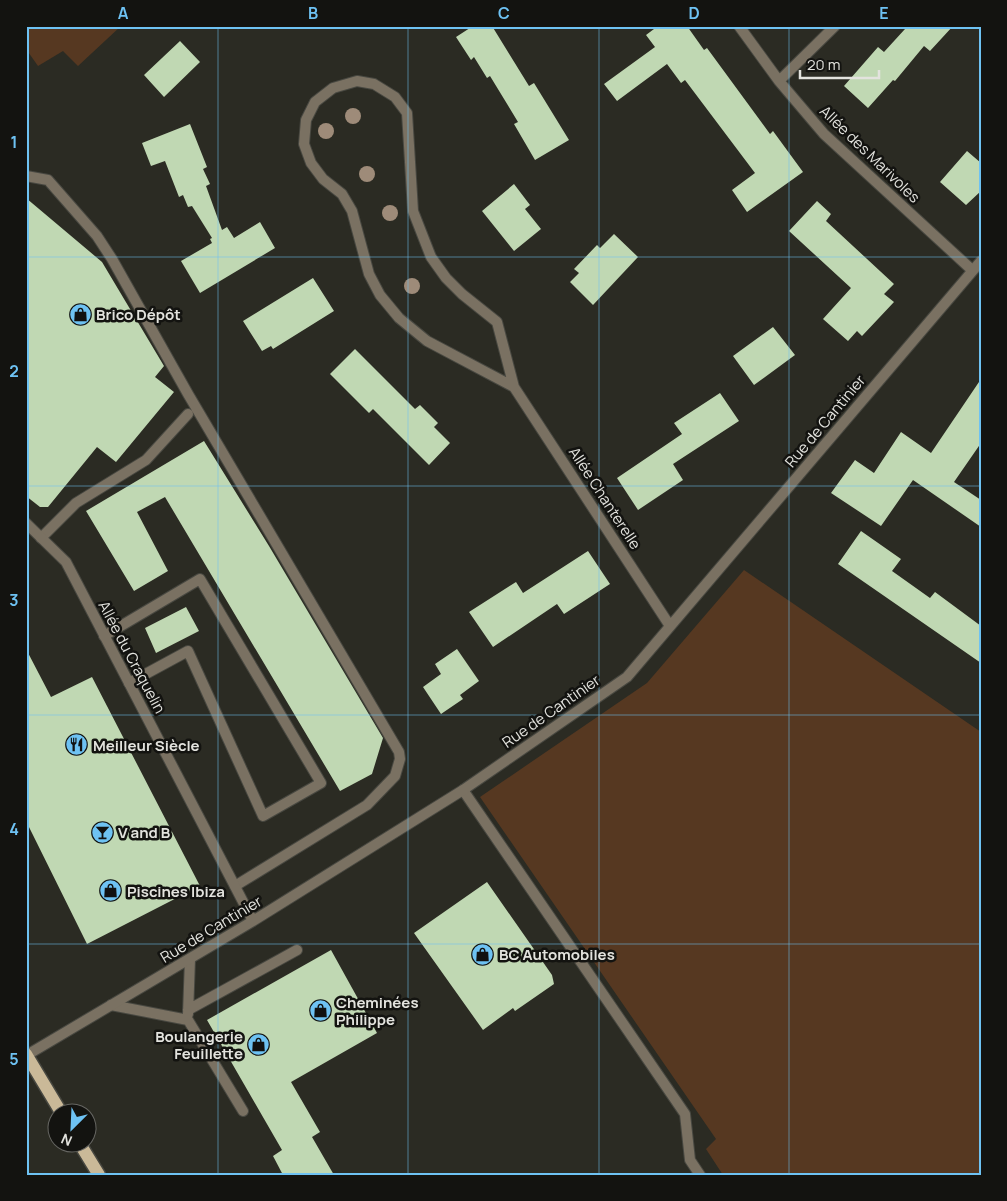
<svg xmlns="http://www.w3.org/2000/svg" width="1007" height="1201" viewBox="0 0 1007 1201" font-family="Manrope,sans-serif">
  <rect width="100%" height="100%" fill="#2b2b23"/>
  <path fill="#563821" d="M26 26H121L78 66 63 51 38 66 26 49Z
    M744 570 981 732V1175H723L706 1149 716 1139 480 797 647 683Z"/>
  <path fill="#c0d8b3" d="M473 26H492L529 86 534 83 569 140 535 160 514 124 518 122 490 76 487 78 474 57 471 60 456 37Z
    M658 26H687L704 50 707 48 770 134 773 131 803 172 747 212 732 190 755 173 685 80 681 83 667 64 617 101 604 84 655 47 646 35Z
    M902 26H953L930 51 924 46 895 81 893 80 868 108 844 86 878 47 884 52 905 29Z
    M180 41 200 62 164 97 144 75Z
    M190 124 207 167 203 169 210 184 206 186 222 230 227 227 234 238 260 222 275 248 200 293 181 261 212 243 210 239 212 238 192 206 188 207 183 195 179 197 165 161 151 166 142 143Z
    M967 151 981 163V191L966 205 940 182Z
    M514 184 530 205 525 209 541 229 514 251 482 211Z
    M26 198 102 262 164 366 155 377 174 392 116 462 97 447 48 507H40L26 496Z
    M817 201 831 214 826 221 894 284 884 294 894 302 862 336 857 331 848 341 823 319 851 288 789 231Z
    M614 234 638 257 593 305 570 282 579 273 574 269 597 245 600 248Z
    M313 278 334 311 273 349 271 346 262 351 243 321Z
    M773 327 795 355 754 385 733 356Z
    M355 349 415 409 420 405 438 423 434 427 450 443 429 465 373 409 369 413 330 374Z
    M981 379V443L954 482 981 500V527L913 480 881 526 831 493 855 460 874 473 901 432 931 453Z
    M720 393 739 421 673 464 683 480 638 510 617 478 682 434 674 423Z
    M204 441 269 546 383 738 372 774 340 791 165 497 137 512 168 571 134 591 86 511Z
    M861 531 901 559 892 571 930 598 935 592 981 626V663L838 564Z
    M588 551 610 584 564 614 557 604 493 647 469 612 516 582 523 593Z
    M186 607 199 631 156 653 145 628Z
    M26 649 51 697 92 677 200 886 87 944 26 821Z
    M457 649 479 681 460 695 463 699 441 714 423 687 441 674 435 664Z
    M487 882 552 975 554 984 515 1011 513 1008 483 1030 414 933Z
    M331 950 377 1033 291 1082 320 1132 312 1137 334 1175H283L273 1156 282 1150 207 1020Z"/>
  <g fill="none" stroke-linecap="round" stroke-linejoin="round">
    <defs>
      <path id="service" d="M26 176 48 180 97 236 112 259 188 394 399 752 400 759 395 776 367 805 235 886
        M41 538 76 503 146 460 188 414
        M104 636 200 579 321 783 263 816 188 651 129 683
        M463 790 685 1114 690 1160 700 1175
        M111 1005 188 1020 243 1111
        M188 1010 297 950
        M188 1014 190 959"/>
      <path id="minor" d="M739 26 779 81 824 134 972 270
        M779 81 835 26
        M514 387 427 341 399 318 380 295 369 274 352 211 342 194 323 179 311 163 304 144 306 120 315 102 333 88 357 81 374 84 395 97 407 113 413 211 431 257 446 278 462 294 497 322 514 387 670 626
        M26 523 66 562 253 921
        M27 1055 253 921 463 790 627 677 981 261"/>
      <path id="primary" d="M26 1054 62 1114
        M80 1144 99 1175"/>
    </defs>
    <use href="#service" stroke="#484841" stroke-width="12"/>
    <use href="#minor" stroke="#484841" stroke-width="12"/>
    <use href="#primary" stroke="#484841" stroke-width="15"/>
    <use href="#service" stroke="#7a7162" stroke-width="10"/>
    <use href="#minor" stroke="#7a7162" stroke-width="10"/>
    <use href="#primary" stroke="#cab998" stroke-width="12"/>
  </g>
  <g fill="#9e8b79">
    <circle cx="353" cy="116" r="8"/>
    <circle cx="326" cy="131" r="8"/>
    <circle cx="367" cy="174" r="8"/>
    <circle cx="390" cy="213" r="8"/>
    <circle cx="412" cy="286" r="8"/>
  </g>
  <path fill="none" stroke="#6ec2f3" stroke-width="1" stroke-opacity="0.55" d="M218 26V1175M408 26V1175M599 26V1175M789 26V1175M26 257H981M26 486H981M26 715H981M26 944H981"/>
  <defs>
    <symbol id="shop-disc" viewBox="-11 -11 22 22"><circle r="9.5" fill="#6ec2f3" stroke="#131310"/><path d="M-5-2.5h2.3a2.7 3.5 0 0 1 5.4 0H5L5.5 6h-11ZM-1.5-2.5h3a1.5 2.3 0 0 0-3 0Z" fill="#111"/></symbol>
    <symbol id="restaurant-disc" viewBox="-11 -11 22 22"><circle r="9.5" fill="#6ec2f3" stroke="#131310"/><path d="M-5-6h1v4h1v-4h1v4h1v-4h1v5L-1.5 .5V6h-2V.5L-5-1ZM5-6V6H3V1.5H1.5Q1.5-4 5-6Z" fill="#111"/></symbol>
    <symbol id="bar-disc" viewBox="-11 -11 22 22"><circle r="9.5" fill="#6ec2f3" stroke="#131310"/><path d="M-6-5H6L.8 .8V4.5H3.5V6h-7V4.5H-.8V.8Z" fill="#111"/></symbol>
  </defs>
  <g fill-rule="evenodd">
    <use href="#shop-disc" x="68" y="302" width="25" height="25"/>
    <use href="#restaurant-disc" x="64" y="732" width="25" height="25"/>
    <use href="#bar-disc" x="90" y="820" width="25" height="25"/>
    <use href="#shop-disc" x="98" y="878" width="25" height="25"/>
    <use href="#shop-disc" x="470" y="942" width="25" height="25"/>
    <use href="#shop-disc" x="308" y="998" width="25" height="25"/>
    <use href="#shop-disc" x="246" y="1032" width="25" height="25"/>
  </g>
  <g text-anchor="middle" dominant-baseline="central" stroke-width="5" stroke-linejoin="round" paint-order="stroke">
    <g font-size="15" fill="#e3e3de" stroke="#131310">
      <text transform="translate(870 154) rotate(44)">Allée des Marivoles</text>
      <text transform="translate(825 421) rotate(-50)">Rue de Cantinier</text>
      <text transform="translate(605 498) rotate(57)">Allée Chanterelle</text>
      <text transform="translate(132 657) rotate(62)">Allée du Craquelin</text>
      <text transform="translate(551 711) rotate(-35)">Rue de Cantinier</text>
      <text transform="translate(211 929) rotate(-31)">Rue de Cantinier</text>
    </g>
    <g font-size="15" font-weight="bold" fill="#e3e3de" stroke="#131310" text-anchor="start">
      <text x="96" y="314">Brico Dépôt</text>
      <text x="93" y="745">Meilleur Siècle</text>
      <text x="118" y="832">V and B</text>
      <text x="127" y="891">Piscines Ibiza</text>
      <text x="499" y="954">BC Automobiles</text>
      <text x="336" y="1002">Cheminées<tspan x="336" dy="17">Philippe</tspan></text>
      <text x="243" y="1036" text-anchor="end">Boulangerie<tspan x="243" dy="17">Feuillette</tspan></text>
    </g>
  </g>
  <rect width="1007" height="1201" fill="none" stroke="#131310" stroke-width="55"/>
  <g transform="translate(72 1128) rotate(204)"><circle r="24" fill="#131310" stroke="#666662"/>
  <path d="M0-4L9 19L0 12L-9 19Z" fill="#6ec2f3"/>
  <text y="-8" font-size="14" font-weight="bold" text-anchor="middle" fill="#e3e3de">N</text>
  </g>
  <path d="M800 70v8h79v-8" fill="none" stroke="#e3e3de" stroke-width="2.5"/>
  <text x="807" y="70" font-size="15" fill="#e3e3de" stroke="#131310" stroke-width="4" paint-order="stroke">20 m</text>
  <rect x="28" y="28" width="952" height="1146" fill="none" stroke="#6ec2f3" stroke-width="2"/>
  <g font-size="16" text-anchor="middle" font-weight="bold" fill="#6ec2f3">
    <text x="123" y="19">A</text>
    <text x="313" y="19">B</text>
    <text x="504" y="19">C</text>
    <text x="694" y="19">D</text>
    <text x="884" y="19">E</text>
    <text x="14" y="148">1</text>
    <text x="14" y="377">2</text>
    <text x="14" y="606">3</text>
    <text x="14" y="835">4</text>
    <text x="14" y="1065">5</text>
  </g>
</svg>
